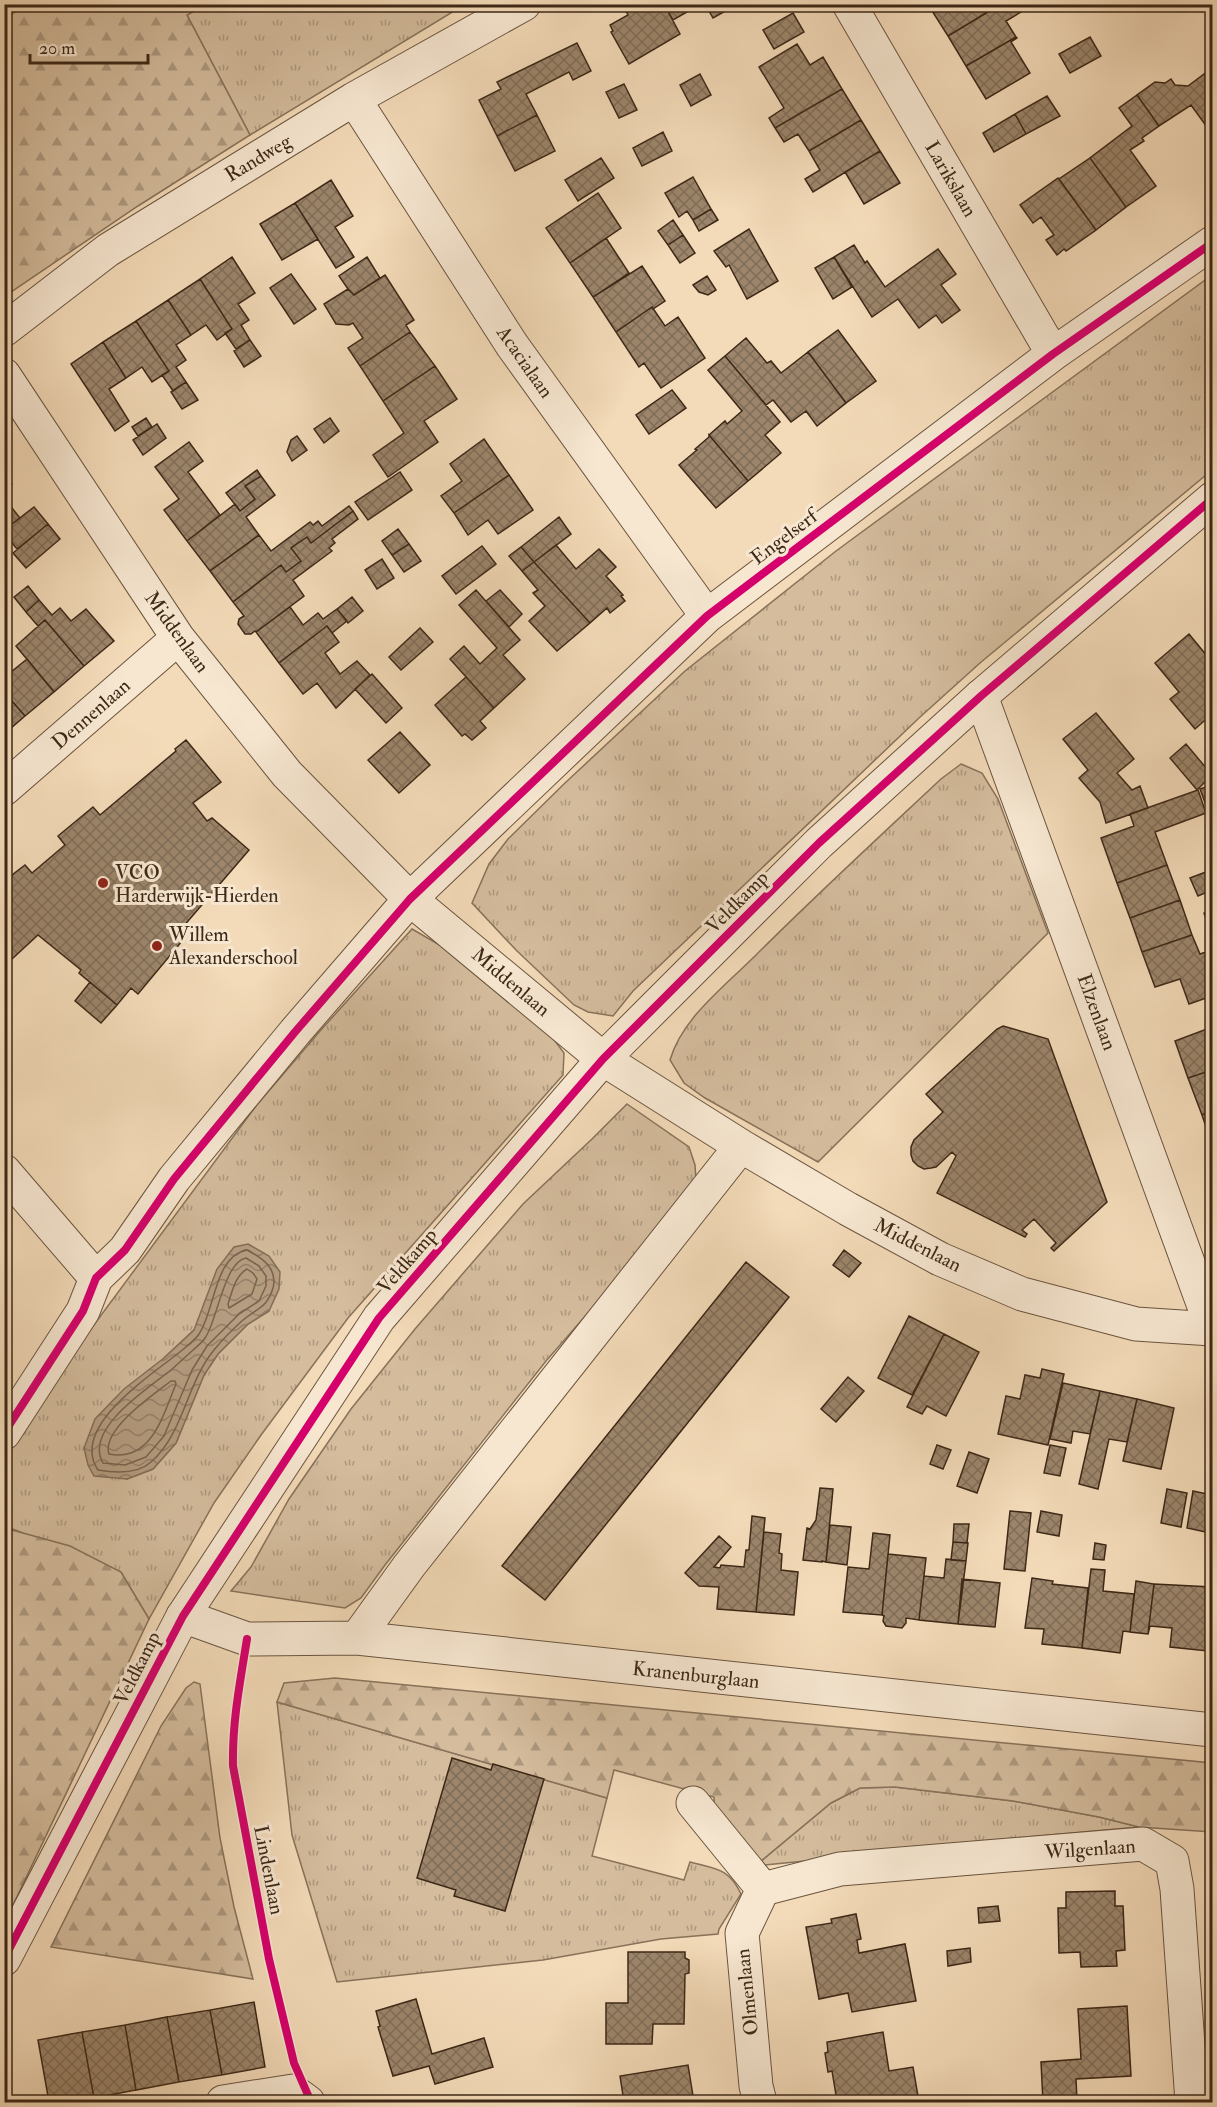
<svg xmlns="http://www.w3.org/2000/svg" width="1217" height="2107" viewBox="0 0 1217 2107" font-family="'IM FELL Double Pica',serif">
  <defs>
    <pattern id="grass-tufts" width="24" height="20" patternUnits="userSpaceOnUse" patternTransform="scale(1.5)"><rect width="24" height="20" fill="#d4bc9d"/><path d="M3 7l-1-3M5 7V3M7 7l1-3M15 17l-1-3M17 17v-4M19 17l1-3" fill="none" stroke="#ad997f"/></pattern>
    <pattern id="forest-firs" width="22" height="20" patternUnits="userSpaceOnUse" patternTransform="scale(1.5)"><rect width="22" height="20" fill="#d4bc9d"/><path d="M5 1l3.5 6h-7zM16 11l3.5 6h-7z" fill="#ad997f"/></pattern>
    <pattern id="water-waves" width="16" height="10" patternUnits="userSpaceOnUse" patternTransform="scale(1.5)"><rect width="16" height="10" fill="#b59d81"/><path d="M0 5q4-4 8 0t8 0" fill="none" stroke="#948069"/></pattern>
    <pattern id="building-cross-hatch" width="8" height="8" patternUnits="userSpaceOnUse" patternTransform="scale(1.5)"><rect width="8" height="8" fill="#9c856b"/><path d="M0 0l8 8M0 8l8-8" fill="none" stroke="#806d57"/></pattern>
  </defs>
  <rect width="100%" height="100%" fill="#f3dab8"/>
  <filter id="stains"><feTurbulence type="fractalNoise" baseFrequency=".00333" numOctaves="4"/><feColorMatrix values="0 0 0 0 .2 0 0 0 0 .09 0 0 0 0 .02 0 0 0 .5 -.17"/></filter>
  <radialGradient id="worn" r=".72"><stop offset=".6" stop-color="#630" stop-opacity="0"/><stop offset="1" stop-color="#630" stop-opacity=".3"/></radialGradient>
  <path fill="url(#grass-tufts)" stroke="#88725a" stroke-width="1.5" fill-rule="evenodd" d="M5 4H25V5L5 19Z
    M205 4 464 5 250 135 187 15Z
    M1212 275V470L980 663 919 718 633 991 613 1016 588 1012 574 1005 516 950 472 903 489 864 508 839 565 783 685 671 836 551Z
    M961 764 982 773 998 799 1048 933 818 1162 705 1098 684 1083 670 1060C682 1018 726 985 756 955 816 895 879 837 941 779Z
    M412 929 457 955 549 1033 564 1053 563 1075 348 1318 261 1435 214 1503 149 1619 121 1572 5 1526V1453L42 1395 256 1106 320 1031ZM269 1311 248 1324 218 1354 204 1375 176 1443 153 1469 127 1479 164 1358 194 1330Z
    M627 1104 689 1147 695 1165 696 1180 617 1280 546 1361 385 1565 361 1598 345 1608 231 1591 251 1567 289 1499 351 1409 415 1329 523 1204 592 1139Z
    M277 1702 607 1798 592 1856 684 1880 690 1862C716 1869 729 1868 741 1894L719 1929 718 1934 661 1939 543 1960 337 1982 292 1835Z
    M895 1787 1013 1801 1099 1817 1139 1827 881 1850 805 1861 755 1866 831 1803 860 1788Z"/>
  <path fill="url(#forest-firs)" stroke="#88725a" stroke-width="1.5" d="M25 5H205L187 15 250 135 138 206 5 296V19Z
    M5 1526 12 1530 70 1546 121 1572 149 1619 5 1922Z
    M335 1678 1212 1763V1832L1139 1827 1099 1817 1013 1801 895 1787 860 1788 831 1803 755 1866 715 1821 714 1797 614 1770 607 1798 277 1702 284 1683Z
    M194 1682 200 1684 220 1838 234 1907 253 1979 51 1947 161 1726 186 1688Z"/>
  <path fill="url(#water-waves)" stroke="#856e57" stroke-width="1.5" d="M248 1244 269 1256 280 1272 279 1289 269 1311 248 1324 218 1354 204 1375 176 1443 153 1469 127 1479 94 1476 88 1465 84 1448 95 1419 124 1389 164 1358 194 1330 217 1269 234 1247Z"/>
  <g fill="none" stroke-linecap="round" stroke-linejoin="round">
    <path stroke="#79624c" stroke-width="1.5" d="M247 1250C262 1258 278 1268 273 1288 267 1308 257 1308 243 1320 233 1329 222 1340 214 1350 186 1384 184 1433 151 1462 138 1474 115 1473 98 1470 68 1425 157 1372 186 1347 190 1343 196 1339 199 1334 215 1311 214 1256 247 1250Z
      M246 1258 259 1266 266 1276V1286L259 1301 239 1314 207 1346 192 1370 164 1436 146 1457 125 1465 103 1463C83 1429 150 1387 171 1370 178 1364 185 1357 192 1351 196 1347 202 1343 205 1338 217 1322 224 1262 246 1258Z
      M247 1269 253 1273 257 1279 252 1294 229 1308 228 1304C232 1292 235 1276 247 1269Z
      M171 1381H175L176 1384C163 1415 152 1462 109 1454 101 1430 154 1394 171 1381Z"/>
  </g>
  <path fill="url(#building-cross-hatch)" stroke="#3d2817" stroke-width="1.5" d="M622 4H664L680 34 629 64 611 32 613 31 610 25 628 15Z
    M664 4H701L673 20Z
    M705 4H738L713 18Z
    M931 4H1001L948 36 929 6Z
    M1001 4H1016L1021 12 1006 21 1016 37 966 66 948 36Z
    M793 13 804 32 774 49 763 30Z
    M1016 37 1017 38 1011 42 1030 73 986 99 966 66Z
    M1090 37 1101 56 1070 73 1059 54Z
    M577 43 591 71 573 80 569 72 526 94 537 115 497 136 479 100 501 89 497 82Z
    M797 44 810 65 823 57 842 89 775 128 769 118 784 108 759 67Z
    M1212 68V134L1191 105 1159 126 1137 95 1155 82 1165 83 1171 79 1175 85 1188 86Z
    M700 74 711 95 691 106 680 85Z
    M624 84 637 110 619 118 606 92Z
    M842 89 861 120 809 151 798 134 784 142 775 128Z
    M1137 95 1159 126 1142 138 1144 141 1130 150 1156 186 1126 207 1090 158 1132 126 1119 108Z
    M1047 96 1060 116 1026 134 1015 114Z
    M1015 114 1026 134 994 152 983 133Z
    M537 115 555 151 515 171 497 136Z
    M861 120 880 151 813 192 805 179 820 170 809 151Z
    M663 132 672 151 642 166 633 148Z
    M880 151 900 183 864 204 845 172Z
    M601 158 614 178 578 201 565 180Z
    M1090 158 1126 207 1096 230 1059 179Z
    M693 177 711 209 693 220 687 211 679 217 665 193Z
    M1058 178 1096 230 1066 251 1064 249 1057 255 1046 240 1054 235 1041 217 1033 223 1020 205Z
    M331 180 353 216 335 227 354 257 336 268 295 203Z
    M598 193 621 228 570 263 546 228Z
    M295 203 318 239 282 260 260 224Z
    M711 209 718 220 699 231 693 220Z
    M673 220 683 235 668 245 658 231Z
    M749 229 778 281 747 299 729 265 726 267 714 251Z
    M683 235 695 253 680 263 668 245Z
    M606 238 629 273 593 297 570 263Z
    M854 245 865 263 867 261 885 287 938 249 956 274 941 285 960 310 942 323 936 315 919 328 898 299 872 317 834 257Z
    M232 257 255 293 238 304 249 320 241 325 250 340 236 349 225 333 232 329 200 279Z
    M367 257 380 278 354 295 348 289 339 276Z
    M834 257 852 287 833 299 815 268Z
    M642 266 665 301 653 309 652 307 616 332 593 297Z
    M291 274 316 309 294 324 270 288Z
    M385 275 414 320 406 325 410 332 360 366 348 348 363 338 353 323 349 325 336 324 324 304 348 289 354 295Z
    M707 276 716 290 708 295 699 292 693 285Z
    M200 279 232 329 217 340 206 325 191 335 168 300Z
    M168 300 191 335 176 345 186 360 176 367 186 382 173 391 162 375 169 371 136 321Z
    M652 307 665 326 678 317 705 358 661 388 644 363 639 367 616 332Z
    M136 321 169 371 152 382 142 367 126 378 103 342Z
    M838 330 876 381 846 403 808 352Z
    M410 332 435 366 383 401 360 366Z
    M746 338 767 363 771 361 781 373 808 352 846 403 817 426 806 411 791 422 773 400 766 405 725 356Z
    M250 340 261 356 244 367 234 351Z
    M103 342 126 378 109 389 129 421 115 431 71 364Z
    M725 356 780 422 765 435 781 453 748 481 709 435 725 421 727 424 742 411 708 370Z
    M435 366 457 399 424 421 438 442 388 477 373 455 404 433 383 401Z
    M186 382 198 400 182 409 171 392Z
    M672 390 686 408 649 434 636 415Z
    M146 418 152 427 138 436 132 427Z
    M330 418 339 431 324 443 314 429Z
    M157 424 166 438 143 455 133 440Z
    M709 435 748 481 716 508 679 465 697 450 695 449 709 437Z
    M297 436 307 450 292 461 287 452 291 440Z
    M484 439 509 475 454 513 441 496 462 481 450 464Z
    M189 442 203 461 188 472 220 515 187 541 164 510 179 499 155 467Z
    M257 470 261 476 245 486 255 499 240 511 226 493Z
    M400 472 412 490 368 520 355 502Z
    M4 475 12 484 4 489Z
    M509 475 533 510 498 534 488 520 468 535 454 513Z
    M261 476 275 495 246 517 259 535 210 571 187 541 235 504 240 511 255 499 245 486Z
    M4 498 20 518 8 527 10 529 5 534Z
    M349 506 353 511 311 543 307 537 291 548 301 561 286 572 281 565 233 602 210 571 259 535 271 551 310 522 313 525 318 521 322 526Z
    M34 507 48 524 17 549 5 534 10 529 8 527Z
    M353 511 358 519 332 539 335 543 329 548 332 551 293 580 304 596 256 632 255 631 251 634H245L238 624 239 619 244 616 233 602 281 565 286 572 301 561 291 548 307 537 311 543Z
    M559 517 571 534 534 562 521 547Z
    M48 524 60 539 26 568 13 553Z
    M398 529 409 544 392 555 382 541Z
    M409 544 421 561 404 572 392 555Z
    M556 545 576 569 599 549 616 567 606 576 623 595 621 596 625 601 610 613 607 608 590 623 534 562Z
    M482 546 496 564 456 594 442 576Z
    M521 547 534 562 522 571 509 556Z
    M382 559 394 578 377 589 365 570Z
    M534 562 590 623 557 651 529 621 545 606 533 593 538 590 522 571Z
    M28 586 39 600 26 612 14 597Z
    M476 590 520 640 503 655 525 679 494 708 450 659 464 646 480 664 497 648 459 605Z
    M500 590 522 614 509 627 486 601Z
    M352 597 363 611 348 623 337 609Z
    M39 600 52 615 60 608 71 621 86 609 114 641 84 666 45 620 38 626 26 612Z
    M290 607 303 625 318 613 323 619 337 609 347 621 332 633 327 626 279 663 256 632Z
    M45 620 84 666 54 692 16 646Z
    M327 626 339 642 325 653 340 674 357 661 370 675 336 708 317 683 303 694 279 663Z
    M420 628 433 642 401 670 389 657Z
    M1189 634 1212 662V714L1195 729 1170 699 1179 692 1155 663Z
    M27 659 54 692 25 716 4 692V663L11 672Z
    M372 674 402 708 386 723 355 689Z
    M466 677 494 708 480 721 486 728 472 740 465 734 462 736 435 705Z
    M4 692 25 716 4 734Z
    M1096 713 1134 759 1117 773 1132 790 1140 786 1148 808 1106 823 1100 802 1079 778 1088 770 1063 739Z
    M400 732 430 765 399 793 368 760Z
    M186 740 221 782 193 803 207 821 212 818 249 850 176 935 183 940 138 994 131 988 117 1005 79 973 81 970 38 935 12 959 4 950V881L25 865 32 873 65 845 58 836 93 807 100 815 176 751 175 749Z
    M1186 744 1212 775 1197 790 1170 758Z
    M1212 785V806L1207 808 1200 789Z
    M1198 790 1206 813 1155 832 1167 865 1117 883 1101 838 1134 826 1130 814Z
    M1167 865 1180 900 1130 918 1117 883Z
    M1211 870 1212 890 1198 896 1190 878Z
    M1180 900 1192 935 1142 952 1130 918Z
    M1212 909V929L1210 930 1204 913Z
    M1192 935 1200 954 1212 950V996L1189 1004 1180 979 1155 987 1142 952Z
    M90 982 117 1005 101 1023 75 1001Z
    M1003 1026 1048 1039 1107 1202 1054 1251 1051 1248 1056 1243 1034 1219 1022 1230 1027 1234 1025 1237 937 1193 956 1156 952 1152 936 1167 931 1168 924 1169 918 1166 913 1161 911 1155V1147L914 1140 943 1112 926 1094 997 1029Z
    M1212 1027V1070L1188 1078 1175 1041Z
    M1212 1070V1111L1202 1115 1188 1078Z
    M1212 1111V1145L1202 1115Z
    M844 1250 861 1263 849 1277 833 1265Z
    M746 1262 789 1297 545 1600 502 1566Z
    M909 1316 944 1334 912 1395 878 1378Z
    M944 1334 979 1352 946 1416 927 1406 922 1414 907 1407Z
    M1042 1369 1064 1374 1048 1445 998 1434 1006 1396 1020 1399 1025 1375 1040 1378Z
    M848 1377 864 1391 836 1422 821 1409Z
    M1063 1383 1100 1391 1090 1434 1073 1431 1071 1443 1050 1439Z
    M1100 1391 1137 1399 1127 1442 1109 1439 1098 1489 1079 1484Z
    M1137 1399 1174 1408 1161 1469 1123 1461Z
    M937 1445 951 1450 943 1469 930 1464Z
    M1050 1445 1066 1448 1060 1476 1044 1473Z
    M969 1452 989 1459 977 1493 957 1486Z
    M820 1488 833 1489 826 1562 822 1561V1562L803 1560 807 1528 810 1529 816 1520Z
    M1167 1489 1187 1493 1181 1527 1161 1523Z
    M1193 1491 1212 1495 1206 1532 1187 1528Z
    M1010 1511 1031 1513 1025 1571 1004 1569Z
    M1041 1511 1062 1515 1059 1536 1037 1532Z
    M752 1516 765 1518 756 1612 717 1609 719 1587 699 1586 685 1573 719 1536 731 1547 714 1567 720 1568 721 1565 744 1567 746 1550H749Z
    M954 1524H969L967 1543 953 1542Z
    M830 1525 851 1527 847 1565 826 1562Z
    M764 1532 781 1534 779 1553 782 1554 781 1570 798 1572 794 1615 756 1612Z
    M873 1533 890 1535 882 1615 843 1612 848 1567 869 1569Z
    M953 1542 968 1543 966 1561 951 1560Z
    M1095 1543 1106 1545 1104 1560 1093 1559Z
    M888 1554 926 1558 919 1620 906 1618V1623L902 1628 886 1626 883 1621 884 1616 882 1615Z
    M946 1559 966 1561 958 1624 919 1620 924 1576 944 1578Z
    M1091 1569 1105 1570 1103 1591 1134 1594 1130 1632 1123 1631 1120 1653 1082 1648Z
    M1032 1578 1053 1581 1052 1584 1088 1588 1082 1648 1042 1644 1044 1629 1025 1628Z
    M962 1579 1000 1583 995 1627 958 1624Z
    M1136 1581 1154 1584 1148 1634 1130 1632Z
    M1154 1584 1212 1587 1208 1651 1170 1647 1172 1628 1150 1626 1148 1634Z
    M1212 1607V1652L1208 1651Z
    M452 1758 491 1770 493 1764 544 1779 505 1911 454 1896 456 1890 417 1878Z
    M1115 1891V1906H1123L1125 1950 1116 1951 1117 1966 1081 1967 1080 1952 1059 1953 1058 1908H1066V1892Z
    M998 1906 1000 1921 979 1923 978 1908Z
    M856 1914 861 1939 857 1940 859 1953 905 1944 916 2001 852 2012 848 1993 819 1999 806 1927 832 1923 831 1919Z
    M970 1948 971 1962 948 1966 947 1951Z
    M628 1952H685V1958L689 1960V1973L685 1974 684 2024H653L652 2044H606V2003H628Z
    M416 1999 432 2054 484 2038 493 2067 435 2084 429 2066 393 2076 378 2027 380 2026 376 2011Z
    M254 2002 265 2067 222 2075 210 2010Z
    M1127 2006 1131 2076 1076 2079 1077 2101 1043 2102 1041 2062 1081 2059 1078 2009Z
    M210 2010 222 2075 179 2082 167 2017Z
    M167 2017 179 2082 136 2090 125 2025Z
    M125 2025 136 2090 94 2098 82 2032Z
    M82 2032 94 2098 66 2102H49L38 2040Z
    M883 2032 889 2071 913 2067 919 2102H858L857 2097 837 2101 832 2071 828 2072 825 2053 828 2052 827 2042Z
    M688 2065 694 2102H624L620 2076Z"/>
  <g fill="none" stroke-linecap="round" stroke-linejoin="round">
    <defs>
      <path id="minor" d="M849 4 1053 354
        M354 99 512 345 707 616
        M4 330 108 250 354 99 524 4
        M4 375 178 638 287 774 410 899 603 1059 741 1146 848 1209 940 1259 1022 1294 1136 1324 1212 1329
        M981 696 1212 1328
        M4 789 178 638
        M4 1171 96 1278
        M4 1433 83 1311 96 1278 125 1250 174 1179 295 1032 410 899 707 616 1053 354 1212 243
        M183 1616 247 1639 357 1638 1212 1730
        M357 1638 409 1566 741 1146
        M693 1803 763 1889 742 1933 756 2086 760 2102
        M763 1889 840 1869 1143 1844 1172 1861 1177 1889 1192 2102
        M223 2102 293 2091 308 2102"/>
      <path id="tertiary" d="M4 1959 183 1616 379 1318 603 1059 819 843 981 696 1212 499"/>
    </defs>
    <use href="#minor" stroke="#6a543f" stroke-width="35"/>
    <use href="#tertiary" stroke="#6a543f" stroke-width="35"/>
    <use href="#minor" stroke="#f7e7d1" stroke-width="33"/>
    <use href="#tertiary" stroke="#f7e7d1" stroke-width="33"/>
    <defs>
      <path id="cycleway" d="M4 1433 83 1311 96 1278 125 1250 174 1179 295 1032 410 899 707 616 1053 354 1212 243
        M247 1639C240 1682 232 1723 233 1766L269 1959 294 2063 311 2102
        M4 1959 183 1616 379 1318 603 1059 819 843 981 696 1212 499"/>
    </defs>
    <use href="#cycleway" stroke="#f7e7d1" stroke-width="11"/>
    <use href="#cycleway" stroke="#d6006c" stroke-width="8"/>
  </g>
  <g fill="#8f2418" stroke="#f7e7d1" stroke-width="2">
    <circle cx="103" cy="883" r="6"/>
    <circle cx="157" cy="946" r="6"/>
  </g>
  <g text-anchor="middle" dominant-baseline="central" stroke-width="6" stroke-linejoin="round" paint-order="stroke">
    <g font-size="20" fill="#3d2817" stroke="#f7e7d1">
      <text transform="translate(258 158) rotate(-31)">Randweg</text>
      <text transform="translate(951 179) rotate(60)">Larikslaan</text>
      <text transform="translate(525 362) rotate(55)">Acacialaan</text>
      <text transform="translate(784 537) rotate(-37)">Engelserf</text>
      <text transform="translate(177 632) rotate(54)">Middenlaan</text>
      <text transform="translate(91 714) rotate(-41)">Dennenlaan</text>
      <text transform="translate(737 902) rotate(-45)">Veldkamp</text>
      <text transform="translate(511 982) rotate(40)">Middenlaan</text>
      <text transform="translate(1097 1012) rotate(70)">Elzenlaan</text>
      <text transform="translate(918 1245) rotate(27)">Middenlaan</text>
      <text transform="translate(407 1261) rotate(-49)">Veldkamp</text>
      <text transform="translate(137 1668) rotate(-63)">Veldkamp</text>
      <text transform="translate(696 1675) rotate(6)">Kranenburglaan</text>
      <text transform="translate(1090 1849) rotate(-4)">Wilgenlaan</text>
      <text transform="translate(269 1870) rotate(79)">Lindenlaan</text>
      <text transform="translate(747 1992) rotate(-96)">Olmenlaan</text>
    </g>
    <g font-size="20" fill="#3d2817" stroke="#f7e7d1" text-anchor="start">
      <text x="115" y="872">VCO<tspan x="115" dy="23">Harderwijk-Hierden</tspan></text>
      <text x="169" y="934">Willem<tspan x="169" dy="23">Alexanderschool</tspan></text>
    </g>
  </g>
  <rect width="1217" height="2107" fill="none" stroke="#f3dab8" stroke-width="24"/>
  <rect x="6" y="6" width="1205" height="2095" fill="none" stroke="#3d2817" stroke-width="3"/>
  <rect x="12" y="12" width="1193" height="2083" fill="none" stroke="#3d2817" stroke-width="1.5"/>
  <path d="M30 54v9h118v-9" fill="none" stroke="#3d2817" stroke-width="3"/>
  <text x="39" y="54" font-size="18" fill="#3d2817" stroke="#f7e7d1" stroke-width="4.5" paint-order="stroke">20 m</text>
  <rect width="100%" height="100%" filter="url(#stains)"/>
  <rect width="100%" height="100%" fill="url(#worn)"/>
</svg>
